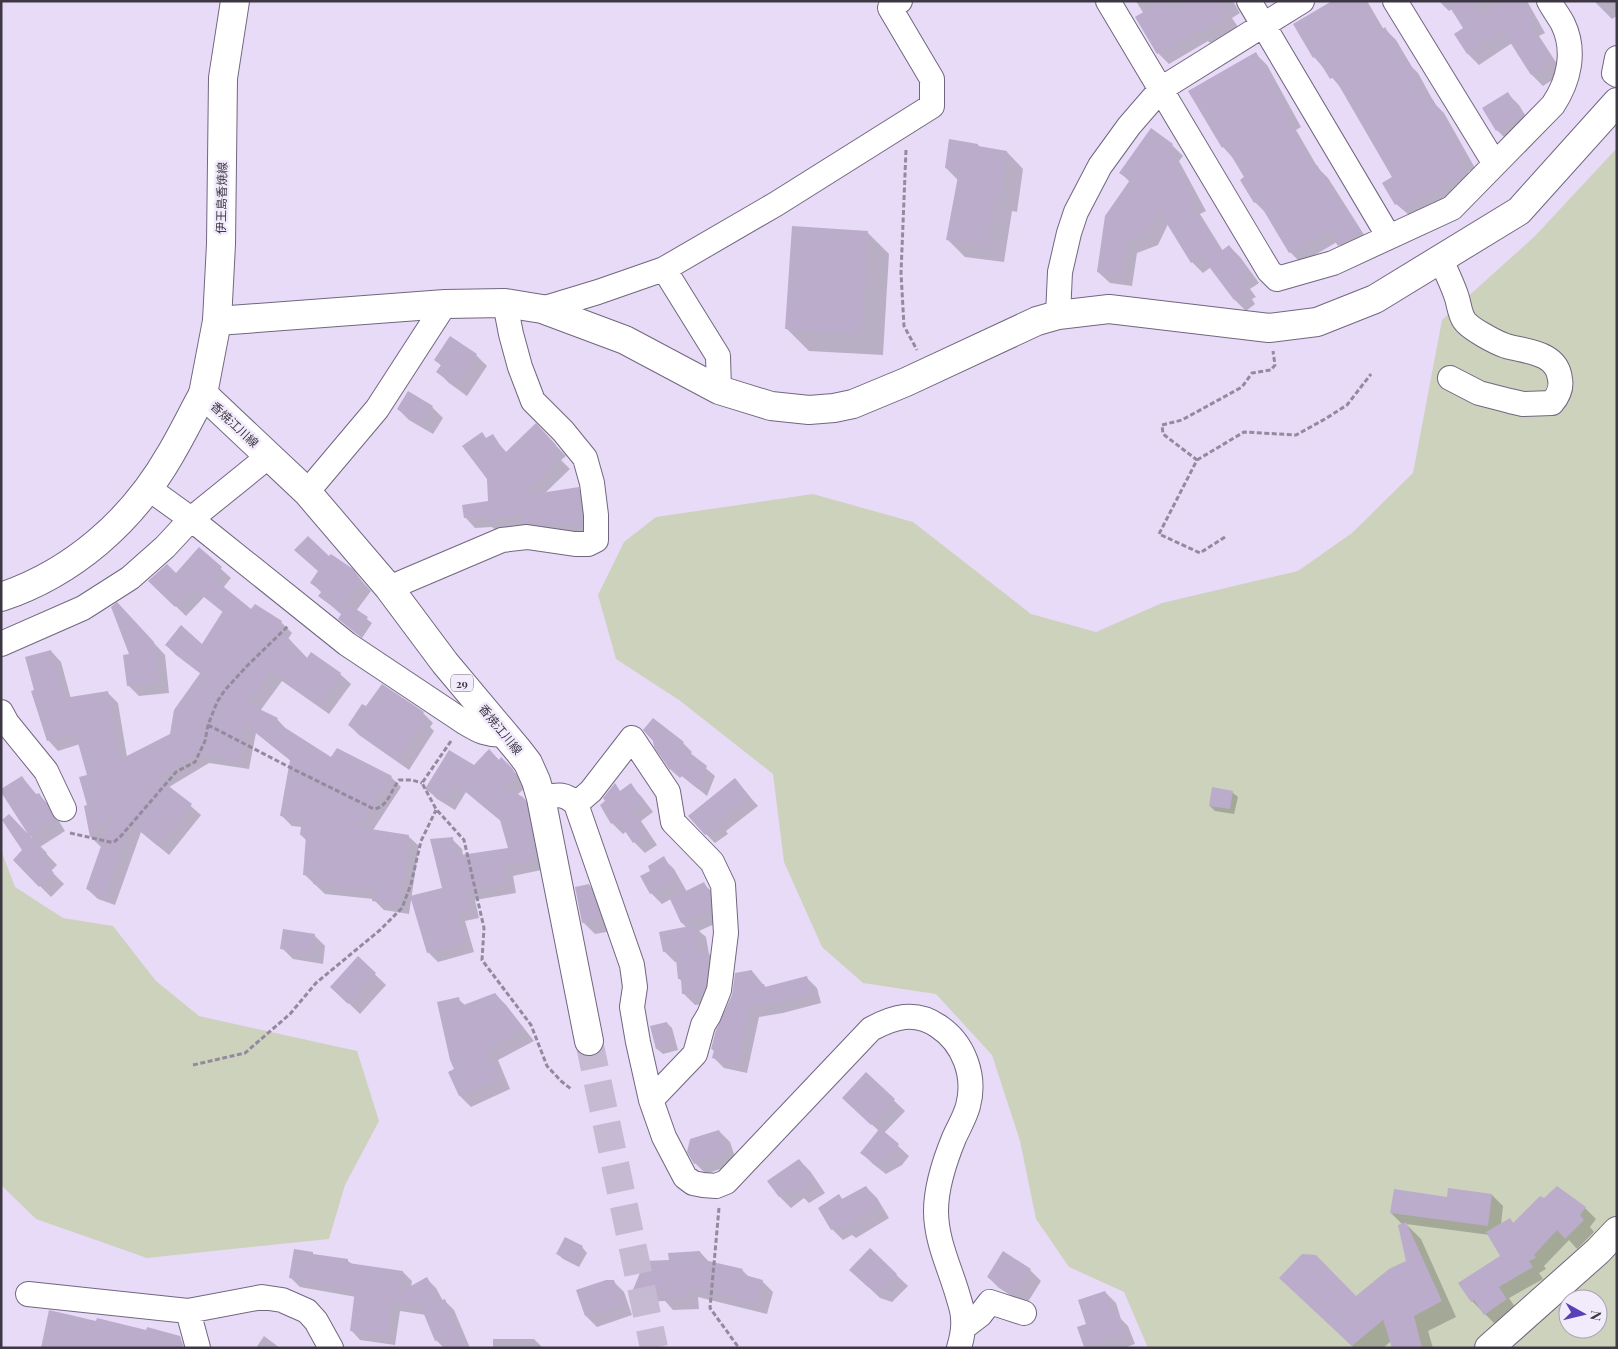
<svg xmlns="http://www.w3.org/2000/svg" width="1618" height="1349" viewBox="0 0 1618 1349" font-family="'Playfair Display','Noto Sans JP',serif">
  <rect width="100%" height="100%" fill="#e8dbf7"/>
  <path fill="#cdd2bd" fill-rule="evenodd" d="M1617 148V1348H1148L1124 1292 1069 1267 1036 1219 1020 1141 992 1055 936 994 863 983 822 947 784 862 773 774 679 700 616 659 598 595 624 542 656 517 813 494 913 522 1031 614 1096 632 1162 603 1298 571 1352 533 1413 473 1442 320 1535 236ZM1568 1299H1598V1329H1568Z
    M1 850 15 887 63 918 113 926 156 981 199 1016 357 1051 379 1121 345 1185 329 1239 147 1258 36 1219 1 1185Z"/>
  <path fill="#0003" d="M1136 1H1233L1240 13 1232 18 1238 27 1210 43 1208 41 1169 64 1158 53 1144 14Z
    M1332 1H1367L1384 30 1385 29 1396 40 1412 67 1418 73 1435 104 1444 113 1475 168 1468 172 1475 184 1415 220 1396 204 1393 178 1370 138 1371 137 1342 89 1314 57Z
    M1439 1H1527L1545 33 1539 36 1563 73 1543 86 1532 75 1512 43 1479 65 1468 54 1456 34 1465 28 1452 9 1449 11Z
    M1594 1H1617V16L1612 19Z
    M1256 54 1267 65 1301 127 1296 130 1318 168 1328 178 1370 244 1350 256 1337 242 1301 263 1290 252 1266 213 1255 202 1246 178 1233 158 1223 147Z
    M1508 94 1519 105 1532 127 1508 141 1497 130Z
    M978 145 981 148 1007 152 1023 169 1017 212 1012 211 1004 262 965 257 948 240 959 181 946 168Z
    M1172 145 1183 156 1179 161 1206 211 1200 214 1223 251 1229 246 1240 257 1259 283 1250 289 1256 297 1252 299 1255 304 1246 311 1235 300 1211 267 1203 273 1192 262 1168 224 1158 245 1137 253 1132 286 1110 283 1098 272 1130 182 1121 173Z
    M867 232 889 254 883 355 809 351 786 328Z
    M476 355 487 366 467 396 449 383 438 372 442 366 435 360Z
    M432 407 443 418 433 434 409 420 398 409Z
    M536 425 566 456 561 460 570 469 545 493 578 488 589 498 592 534 533 533 524 525 511 526 501 535 492 527 475 528 465 517 490 502 482 434 487 439 492 436 507 453Z
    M199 549 231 578 223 588 252 611 255 606 281 622 292 633 288 639 308 659 340 674 351 684 329 714 282 681 260 711 277 719 287 730 331 759 391 777 401 787 373 830 408 836 419 846 409 914 384 910 373 899 325 894 305 875 307 841 301 835 302 827 292 826 281 815 291 761 256 733 249 769 209 763 169 787 201 815 169 855 141 832 115 905 98 899 87 889 102 848 91 837 86 807 88 806V776L80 744 58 751 48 740 35 691 51 651 61 662 71 699 108 693 118 703 127 757 172 735 201 674 176 655 166 645 203 646 224 613 204 597 186 616 160 591Z
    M329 558 352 570 371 591 356 611 372 623 362 638 345 624 342 615 320 596 322 593 311 582Z
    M128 615 165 655 169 693 139 696 128 685 131 655Z
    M366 708 423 713 433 723 430 727 434 731 409 770 359 735 349 725Z
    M683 743 692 752 690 755 715 776 707 796 682 776 680 778 671 770 656 746Z
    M501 759 522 779 526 787 517 795 522 798 533 808 546 869 513 876 516 893 475 900 479 918 465 921 474 952 438 962 428 952 443 889 452 839 462 849 463 856 509 849 502 822 466 792 455 810 437 799 427 789 474 767 500 761Z
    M22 777 37 795 38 794 49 805 65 831 40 847 57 865 51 871 64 884 51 897 14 860 32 838 1 790Z
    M735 780 758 806 726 831 728 834 715 843 706 834Z
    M630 785 641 796 653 812 641 821 657 845 645 853 634 842 627 831 623 834 612 823 620 792Z
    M1232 792 1238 797 1234 814 1215 811 1210 806Z
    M663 858 674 869 687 892 704 884 715 895 721 921 699 931 706 937 709 954 718 963 714 1003 695 1005 683 993 682 982 679 978 678 962H675L664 951 687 928 682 923 671 899 662 904 651 893 652 872Z
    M589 885 600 896 612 931 595 934 584 923Z
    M314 935 325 946 323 964 293 959 282 948Z
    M358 958 386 985 360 1014 332 987Z
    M752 971 766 988 807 978 817 988 821 1003 783 1013 759 1017 747 1073 724 1068 714 1058 715 1052 712 1049Z
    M495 994 506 1005 534 1041 498 1060 510 1089 471 1107 460 1096 450 1072 456 1069 458 999 466 1006Z
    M667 1023 672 1028 678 1050 663 1054 657 1049 652 1027Z
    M866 1074 905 1111 884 1133 909 1156 902 1165 886 1174 873 1164 862 1153 879 1131 855 1109Z
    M719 1131 730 1142 737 1163 706 1174 695 1163Z
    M799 1160 810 1171 825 1193 809 1203 804 1198 791 1208 780 1197 769 1181Z
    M866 1187 877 1198 889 1218 856 1238 852 1235 843 1240 832 1229 820 1209 839 1196 843 1200Z
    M1492 1195 1503 1206 1501 1225 1510 1219 1514 1224 1585 1208 1596 1219 1590 1227 1594 1232 1577 1249 1569 1240 1544 1266 1546 1269 1539 1273 1543 1279 1509 1298 1517 1310 1496 1325 1472 1301 1460 1283 1502 1256 1490 1235 1406 1224 1421 1239 1456 1317 1428 1331 1433 1348H1393L1391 1341 1383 1348H1354L1281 1278 1356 1297 1408 1262 1403 1225 1391 1213 1448 1198Z
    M582 1247 587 1253 579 1267 563 1259 558 1254Z
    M870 1250 908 1286 892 1302 880 1298 862 1281Z
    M700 1252 710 1263 742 1270 750 1278 762 1281 773 1292 767 1314 698 1297 699 1309 673 1310 665 1301 644 1302 634 1291 670 1262Z
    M315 1256 348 1261 352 1264 403 1272 412 1281 411 1287 427 1279 436 1288 443 1301H445L454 1310 470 1348H444L436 1340 426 1315 400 1311 395 1345 360 1340 351 1330 356 1297 300 1287 291 1278Z
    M1030 1270 1041 1281 1026 1305 999 1288 988 1277Z
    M613 1281 624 1292 632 1315 597 1327 586 1316Z
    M1105 1292 1116 1303 1121 1319 1128 1326 1135 1344 1124 1348H1086L1085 1346 1088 1325Z
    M264 1336 280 1348H256Z
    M493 1339H534L543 1348H493Z"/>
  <path fill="#baacca" d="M1162 1H1166L1172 11 1188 1H1219L1228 15 1198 33 1197 31 1157 54 1135 17Z
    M1332 1H1364L1381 30 1385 27 1405 61 1407 60 1430 102 1433 100 1465 156 1457 161 1465 173 1403 210 1398 203 1395 205 1382 183 1392 177 1334 77 1330 79 1316 56 1313 58 1293 24Z
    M1446 1H1471L1480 15 1504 1H1524L1535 21 1529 25 1553 62 1531 75 1503 31 1467 54 1454 34 1463 28Z
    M1256 52 1291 116 1286 119 1314 167 1317 165 1339 202 1341 201 1360 232 1338 246 1328 230 1289 253 1258 201 1254 203 1240 180 1244 177 1225 145 1222 148 1188 91Z
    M1508 92 1522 115 1496 131 1482 108Z
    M1151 128 1173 144 1169 149 1196 200 1190 203 1220 252 1229 245 1249 272 1240 278 1245 286 1242 288 1245 293 1234 300 1201 256 1191 263 1159 211 1147 234 1126 242 1121 276 1097 272 1105 216 1130 180 1119 173Z
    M949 139 978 144V146L1007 151 1000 196 996 195 987 246 946 240 959 171 945 168Z
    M792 226 868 231 861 334 785 329Z
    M450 336 477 354 456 386 436 372 441 365 434 360Z
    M408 391 433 406 421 424 397 409Z
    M536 423 556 445 552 449 560 458 521 496 579 487 582 525 521 523V514L500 516 490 526 489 516 464 518 462 505 488 501 487 479 462 446 482 432 486 438 493 434 505 453Z
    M308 536 329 556 331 554 353 569 361 580 339 611 318 596 322 591 310 583 318 571 294 550Z
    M199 547 222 567 213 578 251 609 255 604 282 621 278 627 307 658 311 652 341 673 319 705 271 671 247 703 278 718 276 722 331 757 337 748 392 776 358 827 409 835 399 905 372 901 373 891 313 884 314 876 303 875 306 836 300 835 302 819 280 816 290 760 245 724 239 760 198 753 158 778 192 804 158 846 130 823 105 896 86 889 112 815 90 837 84 806 87 805 79 777 87 775 75 732 47 741 31 691 34 690 25 657 51 650 64 698 108 691 119 760 170 734 174 710 201 672 165 645 181 625 202 644 223 611 193 587 175 607 148 581 167 564 176 573Z
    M117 602 154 642 158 682 127 686 123 655 129 654 111 607Z
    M348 604 368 617 357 634 338 619Z
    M382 684 424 712 420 717 425 720 398 761 348 725 362 704 366 706Z
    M653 718 684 742 681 746 707 766 698 789 672 768 670 770 654 747 653 741 643 730Z
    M489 749 499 760 501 757 512 768 517 776 505 787 523 797 526 801 537 859 504 866 506 883 465 890 470 908 456 911 465 942 427 953 410 896 442 888 430 839 453 837 454 856 508 848 500 820 455 783 444 801 425 789 449 750 474 765Z
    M22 776 34 795 39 793 55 819 30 836 47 853 41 859 54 873 39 887 13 860 22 850 2 820 9 814 28 834 1 792V789Z
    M735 778 750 797 718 822 721 826 705 835 688 816Z
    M615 783 620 791 631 783 643 801 631 809 647 834 633 843 617 819 611 824 600 805 605 801 603 798Z
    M1212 787 1233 791 1230 809 1209 806Z
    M664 856 676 879 650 894 640 876 650 871 648 866Z
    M704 882 710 894 708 899 711 910 681 923 670 899Z
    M589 884 602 920 582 923 575 887Z
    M695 925 700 951H708V964L706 987 703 993 682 994 681 979H678L675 949 663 952 659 932Z
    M283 929 315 934 312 953 280 949Z
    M358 956 376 973 348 1004 330 987Z
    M752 970 755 985 764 984 765 987 807 976 811 993 772 1003 749 1007 738 1064 712 1058 714 1050 711 1049 716 1030 732 995 735 973Z
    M495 993 524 1029 487 1049 500 1078 459 1096 448 1072 454 1069 450 1060 437 1002 459 997 461 1006Z
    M667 1022 674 1045 656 1049 650 1026Z
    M866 1072 895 1099 871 1125 842 1098Z
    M880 1128 899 1144 891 1155 874 1163 860 1153Z
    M719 1130 726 1152 694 1164 687 1152 690 1139Z
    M799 1159 815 1181 797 1193 793 1187 779 1197 767 1181Z
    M866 1186 879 1206 844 1228 841 1224 831 1230 818 1208 839 1194 842 1199Z
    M1557 1186 1586 1207 1580 1215 1584 1220 1565 1239 1557 1230 1534 1255 1536 1258 1529 1261 1533 1267 1499 1287 1507 1299 1484 1315 1474 1300 1471 1302 1458 1283 1500 1256 1486 1232 1510 1218 1513 1223 1540 1196 1544 1198Z
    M1448 1188 1492 1194 1488 1226 1390 1213 1394 1189 1447 1197Z
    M1406 1222 1442 1301 1414 1316 1422 1348H1392L1383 1320 1352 1346 1279 1278 1302 1254 1316 1255 1356 1296 1389 1269 1406 1261 1398 1225Z
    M565 1237 583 1246 574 1263 556 1254Z
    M870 1248 897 1274 881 1292 868 1287 849 1270Z
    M294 1249 313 1252V1254L348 1259V1263L403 1271 400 1292 427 1277 440 1301 445 1299 465 1348H445L441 1339 435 1341 421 1307 391 1302 387 1336 350 1331 355 1290 289 1278Z
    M700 1251V1259L743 1269 741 1274 763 1280 756 1304 688 1286V1298L661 1299V1291L632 1292 645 1261 669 1260 668 1253Z
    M1003 1251 1031 1269 1015 1295 987 1277Z
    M606 1280H614L622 1304 585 1316 576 1290Z
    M1105 1291 1114 1315 1118 1313 1124 1333 1084 1347 1077 1327 1086 1324 1078 1300Z
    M49 1310 96 1321 97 1318 146 1330 147 1327 180 1336 184 1348H41Z"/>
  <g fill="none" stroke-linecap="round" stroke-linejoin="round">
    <path stroke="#c6bad3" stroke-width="28" stroke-dasharray="28 14" stroke-linecap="butt" d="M589 1041 654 1348"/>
    <defs>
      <path id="minor" d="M1108 1 1269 271 1277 279 1333 263 1452 208 1553 105C1569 81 1576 51 1563 24 1559 16 1553 9 1549 1
        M1249 1 1389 237
        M1395 1 1495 164
        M1617 58 1614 73 1617 75
        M1441 259C1446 272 1453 285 1457 298 1459 305 1460 314 1464 320 1468 328 1497 343 1506 346 1527 352 1557 352 1560 379 1562 389 1558 396 1552 403L1523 404 1510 401 1479 393 1450 378
        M664 269 718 356 719 390
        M542 309 598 292 664 269 776 204 932 106V79L890 8 900 1
        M1058 315 1060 272 1069 233 1076 212 1100 166 1129 126 1161 89 1302 1
        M148 488 191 519 347 644 464 722C479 731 487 736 506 734
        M307 492 377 409 445 304
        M389 588 502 540 527 537 575 544H588L596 540V515L592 483 585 458 563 431 533 401 520 367 511 334 505 303
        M1 644 83 608 130 578 165 547 191 519 269 456
        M1 712 7 723 46 771 64 809
        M541 798C557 795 564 792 576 804L632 965 635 987 632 1007 638 1042 651 1100 664 1137 685 1177 693 1183 703 1185 716 1186 726 1182 871 1029C893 1017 915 1010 938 1026 964 1043 976 1076 968 1106 965 1117 959 1127 954 1138 945 1160 936 1187 936 1211 936 1241 950 1268 958 1296 960 1303 963 1311 963 1318 964 1328 962 1338 959 1348
        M576 804 591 791 632 738 668 792 673 822 712 862 723 885 726 933 719 990 709 1015 703 1025 695 1054 651 1100
        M28 1294 188 1311 262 1297 282 1300 307 1311 316 1321 331 1348
        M188 1311 198 1348
        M963 1328 980 1315 990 1302 1024 1313"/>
      <path id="tertiary" d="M217 321 445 304 505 303 542 309 625 340 719 390 771 406 809 410 834 408 853 404 906 382 1037 321 1058 315 1109 309 1269 328 1317 322 1375 299 1519 211 1617 102
        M1 597C73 573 132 521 170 455 182 435 192 414 203 394
        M1489 1348 1598 1251 1617 1231"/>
      <path id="secondary" d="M203 394 217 321 221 244 223 78 235 1"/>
      <path id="primary" d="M203 394 307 492 389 588 445 663 518 750 528 763 536 781 541 798 589 1041"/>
    </defs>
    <use href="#minor" stroke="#71667f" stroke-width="26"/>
    <use href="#tertiary" stroke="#71667f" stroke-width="30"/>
    <use href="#secondary" stroke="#71667f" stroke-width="30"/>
    <use href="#primary" stroke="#71667f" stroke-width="30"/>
    <path stroke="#938a9e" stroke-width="3" stroke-dasharray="5 2.5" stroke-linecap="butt" d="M906 150 901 273 904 326 917 350
      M1197 460 1244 432 1296 435 1325 419 1347 405 1371 374
      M1225 537 1200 553 1159 534 1197 460 1163 434 1162 425 1182 420 1242 387 1252 373 1271 370 1275 365 1273 351
      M208 725 293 769 374 809C388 807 391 790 399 780H412L422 783
      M451 741 422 783 436 809 464 840 484 928 482 960 531 1025 547 1066 561 1081 571 1089
      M70 833 110 842H114L121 836 176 772 195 762 205 741 208 725 217 702 225 690 247 666 288 626
      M193 1065 245 1053 290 1014 316 983 380 930 402 908 411 884 421 841 436 810
      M719 1208 710 1308 739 1348"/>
    <use href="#minor" stroke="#fff" stroke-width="24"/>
    <use href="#tertiary" stroke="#fff" stroke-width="28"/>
    <use href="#secondary" stroke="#fff" stroke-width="28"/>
    <use href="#primary" stroke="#fff" stroke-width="28"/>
  </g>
  <g text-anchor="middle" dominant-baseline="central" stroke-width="5" stroke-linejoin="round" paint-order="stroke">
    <rect fill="#f2ebfc" stroke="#736d7a" stroke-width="1" x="451" y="674.5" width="22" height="17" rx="4"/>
    <g font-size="11" font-weight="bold" fill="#3c3742">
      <text x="462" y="683">29</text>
    </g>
    <g font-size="12" fill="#3c3742" stroke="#f2ebfc">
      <text transform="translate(221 198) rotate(-89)">伊王島香焼線</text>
      <text transform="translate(235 424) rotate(43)">香焼江川線</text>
      <text transform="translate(501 729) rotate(51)">香焼江川線</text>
    </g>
  </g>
  <rect width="1618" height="1349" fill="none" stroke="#3c3742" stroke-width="5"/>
  <g transform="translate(1583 1314) rotate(98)"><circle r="24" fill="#f2ebfc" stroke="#a9a3b2"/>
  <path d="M0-4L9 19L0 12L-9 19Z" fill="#5741b9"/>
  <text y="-8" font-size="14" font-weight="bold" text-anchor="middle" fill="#3c3742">N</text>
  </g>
</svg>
